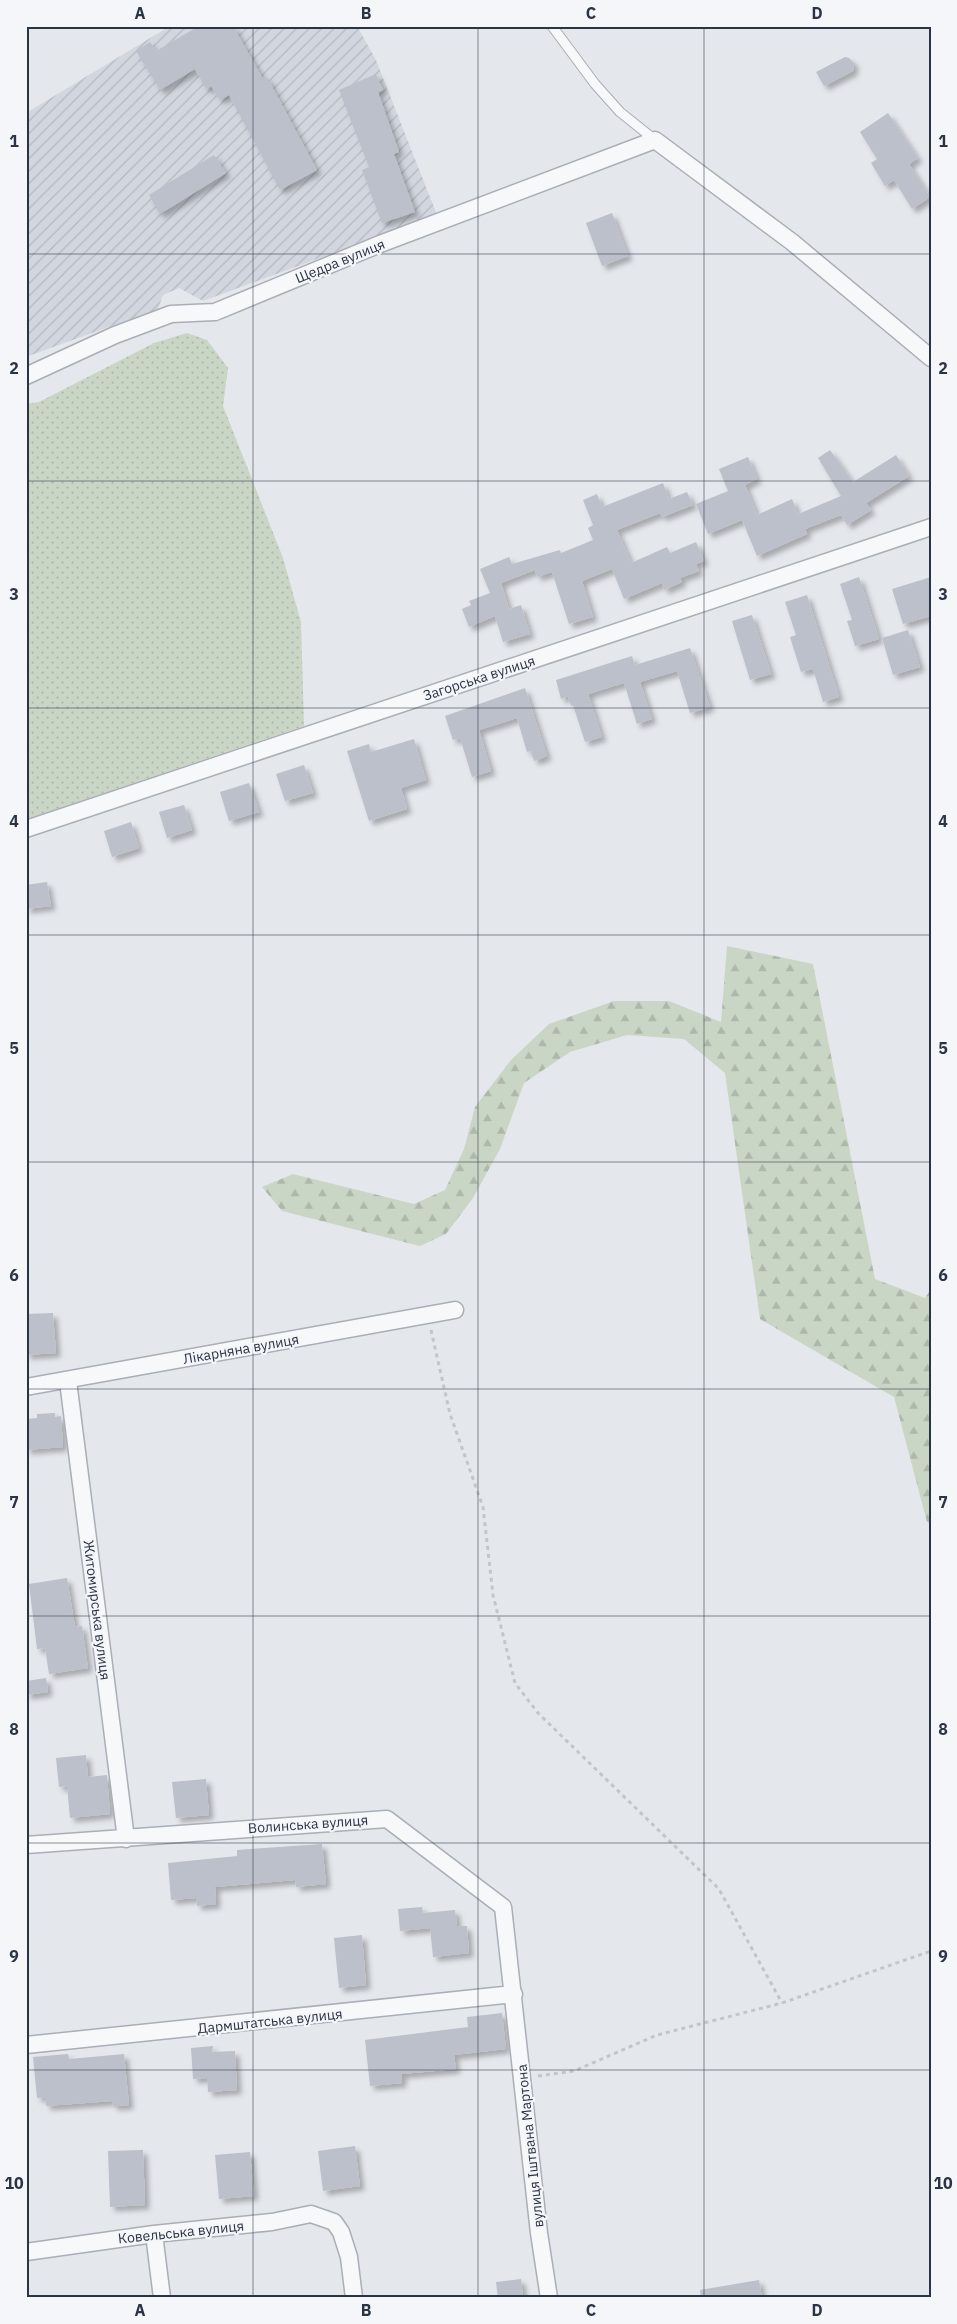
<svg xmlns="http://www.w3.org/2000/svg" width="957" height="2324" viewBox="0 0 957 2324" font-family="'IBM Plex Sans',sans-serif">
  <defs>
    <pattern id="industrial-furrows" width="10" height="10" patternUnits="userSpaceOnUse" patternTransform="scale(1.25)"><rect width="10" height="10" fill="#d2d6de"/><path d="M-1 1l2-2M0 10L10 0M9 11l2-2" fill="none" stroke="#b4b8c0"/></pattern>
    <pattern id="grass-dots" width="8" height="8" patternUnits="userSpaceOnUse" patternTransform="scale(1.25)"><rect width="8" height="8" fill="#c9d6c5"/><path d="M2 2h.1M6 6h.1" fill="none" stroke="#adb8ab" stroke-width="1.8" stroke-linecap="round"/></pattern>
    <pattern id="forest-firs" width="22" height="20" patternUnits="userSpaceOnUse" patternTransform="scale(1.25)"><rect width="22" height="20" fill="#c9d6c5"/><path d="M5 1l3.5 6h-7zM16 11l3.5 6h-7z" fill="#adb8ab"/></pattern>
    <filter id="shadow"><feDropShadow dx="4.5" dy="4.5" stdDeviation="2.5" flood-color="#0004"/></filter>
  </defs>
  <rect width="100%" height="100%" fill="#e4e7ec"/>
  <path fill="url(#industrial-furrows)" d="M170 26H357L376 60 437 215 203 301 179 288 163 295 158 309 26 357V113Z"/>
  <path fill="url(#grass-dots)" d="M187 333 207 340 228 368 223 406 283 558 301 622 304 726 26 819V404L39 402 154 343Z"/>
  <path fill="url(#forest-firs)" d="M727 946 813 964 875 1279 925 1298 931 1289V1525L927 1522 894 1397 760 1319 725 1073 684 1039 627 1035 570 1052 524 1083 500 1149 473 1198 446 1234 420 1246 282 1211 262 1187 293 1174 414 1204 445 1190 464 1149 475 1107 511 1060 549 1024 614 1001H669L721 1022Z"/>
  <path fill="#bbc0ca" filter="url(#shadow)" d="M199 26H233L263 79 267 77 317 170 280 190 229 95 220 100 211 86 206 89 195 69 160 90 136 51 150 42 156 51Z
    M845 57 849 58 854 63 853 71 824 86 816 72Z
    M376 74 383 90 378 92 399 152 394 154 415 212 382 223 362 170 369 167 339 90Z
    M888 113 918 158 909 164 930 197 912 209 894 180 885 186 871 163 877 159 860 132Z
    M214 155 226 173 160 214 149 195Z
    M612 213 628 256 602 266 586 223Z
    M830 450 853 482 896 455 909 476 866 503 871 510 847 525 841 515 805 529 807 534 757 556 742 520 708 534 696 504 728 491 719 469 748 457 757 479 745 485 757 515 792 499 798 514 841 496 818 458Z
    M663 483 669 499 687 492 693 505 662 517 660 513 617 530 631 563 667 547 670 553 696 542 704 561 696 564 699 571 680 578 682 582 664 590 662 583 624 599 612 569 582 581 593 617 569 624 552 572 537 577 535 570 501 583 509 609 521 605 530 634 503 642 495 616 469 627 462 609 471 605 469 601 490 593 480 569 509 557 512 564 560 550 561 553 593 540 588 528 593 525 583 500 597 494 602 507Z
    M859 577 879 639 855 646 847 621 852 620 840 584Z
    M931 577V616L903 624 892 589Z
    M807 595 839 697 823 702 813 669 801 672 790 637 796 635 785 602Z
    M752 615 771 674 750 680 732 621Z
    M908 630 920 667 893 675 882 638Z
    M690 648 710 707 690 713 677 671 640 682 652 719 637 724 624 683 588 694 602 737 585 742 573 705 571 706 568 696 561 699 556 680 632 656 635 665Z
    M525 688 547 756 534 761 531 751 527 752 517 718 479 730 491 771 472 777 460 738 453 740 445 716Z
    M414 739 426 780 401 788 407 809 369 821 347 751 369 744 371 752Z
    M304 765 313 793 285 801 276 774Z
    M249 783 259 812 229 821 220 792Z
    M184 805 192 830 167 838 159 812Z
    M131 822 139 848 112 857 104 831Z
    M47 882 51 906 26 909V885Z
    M53 1313 56 1353 26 1355V1314Z
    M55 1413V1417L61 1416 63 1447 26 1450V1419L37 1418V1414Z
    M67 1578 75 1627 82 1626 88 1668 49 1674 45 1648 37 1649 29 1584Z
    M46 1678 48 1692 26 1695V1681Z
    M86 1755 88 1777 107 1775 110 1814 70 1818 67 1786 59 1787 56 1758Z
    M206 1779 209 1815 176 1818 172 1782Z
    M322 1844 326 1884 296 1887 295 1880 215 1887 216 1904 197 1906 196 1898 171 1900 168 1863 237 1856V1850Z
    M422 1907 423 1913 455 1910 457 1926H467L469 1953 433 1957 430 1928 400 1931 398 1909Z
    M362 1935 366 1985 339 1988 334 1938Z
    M502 2013 506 2049 454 2055 456 2069 402 2074V2083L370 2086 365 2040 468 2027 467 2017Z
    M213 2046 212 2052 235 2051 237 2090 208 2092 207 2078 193 2079 191 2048Z
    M68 2054 69 2059 124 2054 129 2105 113 2106 112 2101 46 2106 45 2097 37 2098 33 2057Z
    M355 2146 360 2186 323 2191 318 2151Z
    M143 2150 145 2205 110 2207 108 2151Z
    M250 2152 254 2196 219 2199 215 2155Z
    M521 2279 523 2298H498L496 2282Z
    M759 2280 762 2298H701L700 2290Z"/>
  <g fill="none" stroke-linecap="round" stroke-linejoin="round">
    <defs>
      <path id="service" d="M552 26 595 84 620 112 655 140"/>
      <path id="minor" d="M26 376 115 335 171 314 215 312 380 244 655 140 792 242 931 358
        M26 829 931 527
        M68 1381 126 1839
        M26 1387 455 1310
        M26 1845 387 1819 503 1907 539 2233 549 2298
        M26 2045 514 1994
        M154 2234 162 2298
        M26 2252 154 2234 272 2222 311 2214 334 2222 341 2232 349 2257 354 2298"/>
    </defs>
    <use href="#service" stroke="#a9aeb7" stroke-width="11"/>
    <use href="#minor" stroke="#a9aeb7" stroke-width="19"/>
    <path stroke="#c2c5cb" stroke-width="3" stroke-dasharray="4 4" stroke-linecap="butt" d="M431 1330 450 1414 483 1507 493 1595 515 1683 538 1713 719 1889 782 2003
      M538 2076 574 2071 657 2035 782 2003 931 1951"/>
    <use href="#service" stroke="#f7f8fa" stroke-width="9"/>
    <use href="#minor" stroke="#f7f8fa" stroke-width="16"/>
  </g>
  <path fill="none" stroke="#2b3445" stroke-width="1" stroke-opacity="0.55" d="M253 26V2298M478 26V2298M704 26V2298M26 254H931M26 481H931M26 708H931M26 935H931M26 1162H931M26 1389H931M26 1616H931M26 1843H931M26 2070H931"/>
  <g text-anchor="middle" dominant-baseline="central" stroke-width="4.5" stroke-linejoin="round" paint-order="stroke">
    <g font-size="14" fill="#2b3445" stroke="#f4f6f9">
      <text transform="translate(340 261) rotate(-22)">Щедра вулиця</text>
      <text transform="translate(479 678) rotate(-18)">Загорська вулиця</text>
      <text transform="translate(241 1349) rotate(-10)">Лікарняна вулиця</text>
      <text transform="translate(97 1610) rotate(83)">Житомирська вулиця</text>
      <text transform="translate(308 1824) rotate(-4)">Волинська вулиця</text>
      <text transform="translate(270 2021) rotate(-6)">Дармштатська вулиця</text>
      <text transform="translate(530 2146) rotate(-96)">вулиця Іштвана Мартона</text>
      <text transform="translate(181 2232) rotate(-6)">Ковельська вулиця</text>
    </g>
  </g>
  <rect width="957" height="2324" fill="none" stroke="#f4f6f9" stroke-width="55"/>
  <rect x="28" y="28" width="902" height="2268" fill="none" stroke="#2b3445" stroke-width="2"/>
  <g font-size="16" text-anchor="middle" font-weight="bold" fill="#2b3445">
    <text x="140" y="19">A</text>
    <text x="366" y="19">B</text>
    <text x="591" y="19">C</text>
    <text x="817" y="19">D</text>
    <text x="14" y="147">1</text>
    <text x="943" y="147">1</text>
    <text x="14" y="374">2</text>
    <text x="943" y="374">2</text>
    <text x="14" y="600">3</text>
    <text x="943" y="600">3</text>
    <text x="14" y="827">4</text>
    <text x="943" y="827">4</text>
    <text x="14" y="1054">5</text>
    <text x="943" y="1054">5</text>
    <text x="14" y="1281">6</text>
    <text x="943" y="1281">6</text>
    <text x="14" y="1508">7</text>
    <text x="943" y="1508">7</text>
    <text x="14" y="1735">8</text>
    <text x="943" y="1735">8</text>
    <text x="14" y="1962">9</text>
    <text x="943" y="1962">9</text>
    <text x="14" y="2189">10</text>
    <text x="943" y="2189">10</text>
    <text x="140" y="2316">A</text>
    <text x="366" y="2316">B</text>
    <text x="591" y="2316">C</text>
    <text x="817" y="2316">D</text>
  </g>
</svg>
